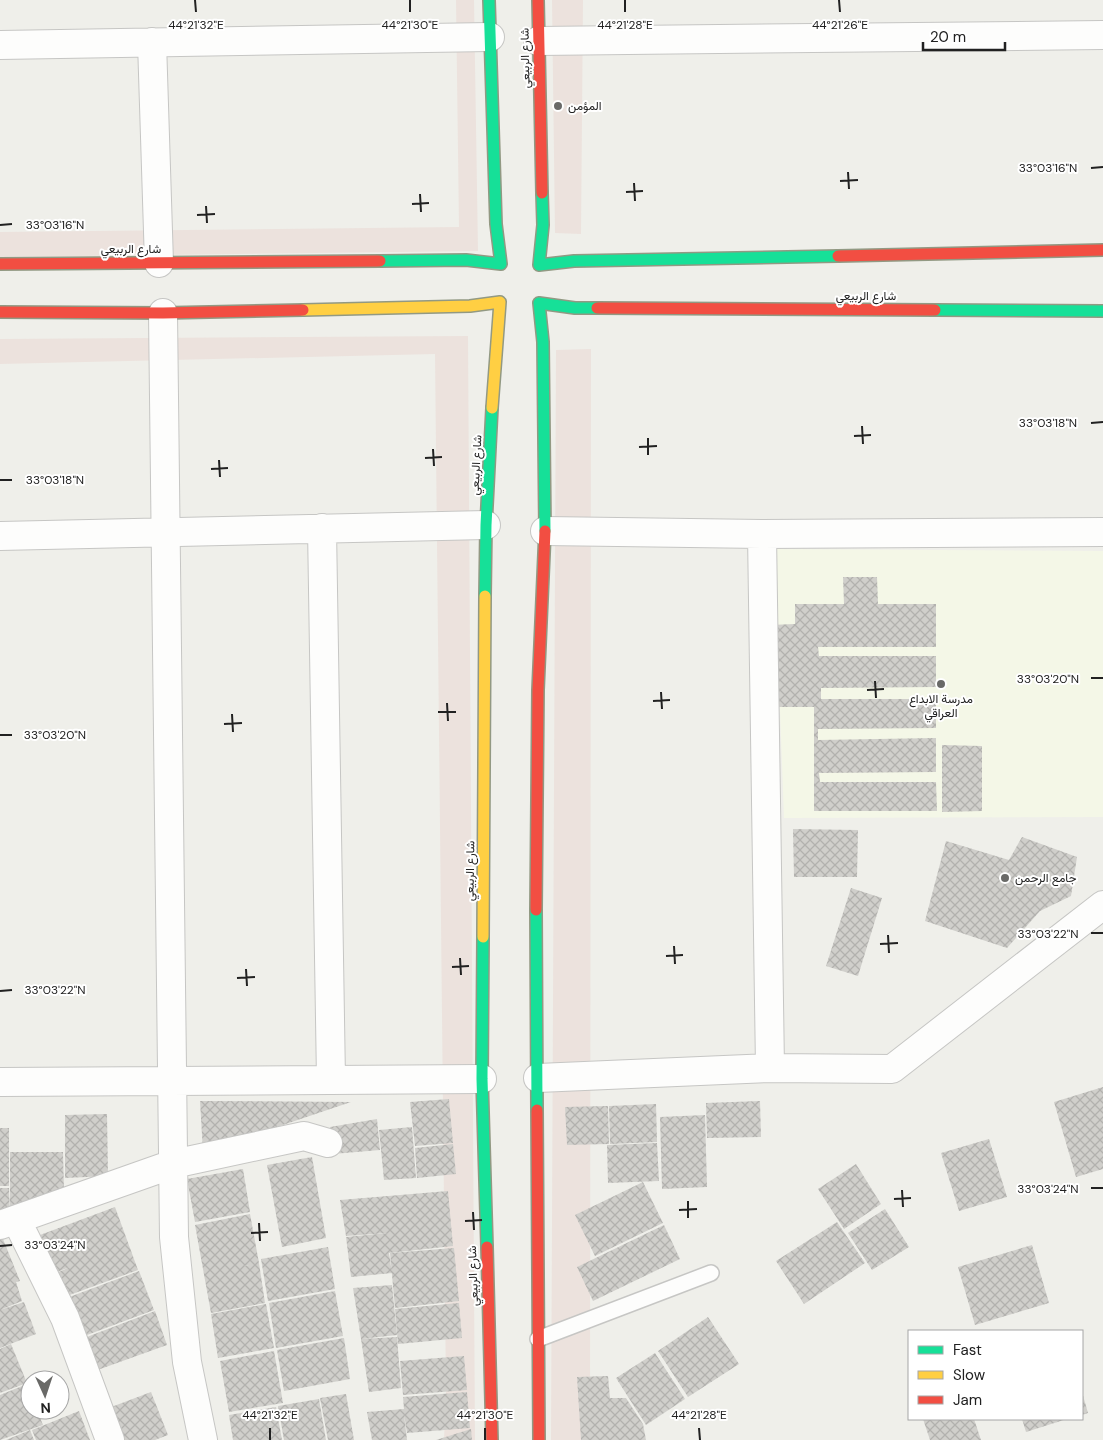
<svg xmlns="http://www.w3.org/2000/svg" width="1103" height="1440" viewBox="0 0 1103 1440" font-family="'DM Sans',Vazirmatn,sans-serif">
  <defs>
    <pattern id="building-cross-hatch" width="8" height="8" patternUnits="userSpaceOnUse" patternTransform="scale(1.25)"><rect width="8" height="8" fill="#d0cfcb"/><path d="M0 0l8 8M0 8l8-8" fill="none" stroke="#b2b1ae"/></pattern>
  </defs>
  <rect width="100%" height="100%" fill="#efefea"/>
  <path fill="#ece2dd" d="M456 0H474L478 251 0 257V232L459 227Z
    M552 0H583L581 234 555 233Z
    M468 336 475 1440H444L446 1392 435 354 0 364V339Z
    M591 349 590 1440H551L556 350Z"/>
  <path fill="#f4f7e7" d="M774 549 1103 551V817L784 818Z"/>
  <path fill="url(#building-cross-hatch)" d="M843 577H877L878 604H936V647H818L819 656H936V687L821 688V699H936V728L818 729V740L936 738V772L819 773 820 782H936L937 811H814V707H770V625L795 624V604H844Z
    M942 745 982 746V811L942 812Z
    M793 829 858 830 857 877H794Z
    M1022 837 1077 857 1071 896 1040 911 1007 948 925 921 946 841 1009 860Z
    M851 888 882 898 858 976 826 966Z
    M1103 1087V1169L1076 1177 1054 1102Z
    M449 1099 453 1143 415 1146 410 1102Z
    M200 1101 351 1102 203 1152Z
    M760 1101 761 1137 707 1138 706 1103Z
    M656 1104 657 1142 610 1144 609 1106Z
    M608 1106 609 1144 567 1145 565 1107Z
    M107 1114 108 1176 65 1178V1115Z
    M705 1115 707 1187 662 1189 660 1117Z
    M377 1119 380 1150 333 1154 330 1127Z
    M412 1127 416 1178 384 1180 379 1130Z
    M0 1128H9V1186H0Z
    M989 1139 1007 1197 959 1211 941 1153Z
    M657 1143 659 1181 608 1183 607 1145Z
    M453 1144 456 1174 417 1178 415 1148Z
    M10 1152H63L64 1191 10 1209Z
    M312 1157 326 1238 282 1247 267 1165Z
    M856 1164 881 1204 844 1229 818 1189Z
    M243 1169 250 1212 195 1222 187 1179Z
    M643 1182 663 1223 595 1256 575 1215Z
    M0 1188H9L10 1215 0 1220Z
    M448 1191 453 1246 389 1253 392 1273 351 1277 346 1237 388 1233 346 1236 340 1200Z
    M115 1207 138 1270 64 1297 54 1274 70 1267 54 1273 40 1235Z
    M885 1209 909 1247 872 1270 848 1233Z
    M250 1214 259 1263 244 1266 259 1263 265 1303 211 1313 195 1225Z
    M837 1222 865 1263 804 1304 776 1261Z
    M664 1225 680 1259 593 1301 577 1267Z
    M3 1239 20 1281 16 1282 22 1301 0 1310V1240Z
    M1032 1245 1049 1303 975 1325 958 1267Z
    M328 1247 335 1289 268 1301 261 1259Z
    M454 1248 459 1301 395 1308 390 1253Z
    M139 1271 154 1310 79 1338 64 1299Z
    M392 1285 397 1335 361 1339 353 1288Z
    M335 1291 343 1336 276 1348 269 1303Z
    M24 1302 36 1334 0 1348V1310Z
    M459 1303 462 1338 398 1344 395 1309Z
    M266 1304 274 1348 218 1358 211 1314Z
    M155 1311 167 1345 92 1372 79 1340Z
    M708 1317 739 1364 688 1397 658 1351Z
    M397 1337 401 1388 369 1392 361 1339Z
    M344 1338 350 1379 284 1391 277 1350Z
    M11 1344 27 1383 0 1393V1349Z
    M274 1351 283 1403 229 1412 220 1361Z
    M655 1353 685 1399 646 1425 616 1378Z
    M464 1356 467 1390 403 1395 400 1361Z
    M608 1376 610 1398H626L643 1424 646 1440H581L577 1377Z
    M27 1384 30 1392V1410H37L43 1425 0 1440V1395Z
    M151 1392 168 1435 155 1440H118L106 1409Z
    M467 1392 470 1428 407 1433 404 1414 407 1440H372L367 1412 404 1409 403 1397Z
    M1082 1392 1088 1413 1082 1415Z
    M346 1394 354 1440H328L320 1398Z
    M319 1399 326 1440H284L278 1406Z
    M276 1407 282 1440H233L229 1415Z
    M79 1411 90 1440H36L32 1430Z
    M923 1419H974L981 1440H930Z
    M1022 1419H1067L1026 1432Z
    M471 1429 472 1440H436Z
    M30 1430 34 1440H6Z"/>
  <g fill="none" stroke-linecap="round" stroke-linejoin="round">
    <defs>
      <path id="lane" d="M538 1339 711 1273"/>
      <path id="street" d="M538 41 1103 35
        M152 42 159 263
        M0 45 490 37
        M163 313 174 1237 187 1362 203 1440
        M322 528 331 1080
        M545 531 762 534 1103 532
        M762 534 770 1068
        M0 536 486 525
        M538 1078 770 1068 892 1069 1103 905
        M0 1082 482 1079
        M17 1221 65 1318 110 1440
        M0 1225 173 1164 304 1136 328 1143"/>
      <path id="fast" d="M542 193 543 225 539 265 574 261 838 256
        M380 261 466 260 501 264 496 224 489 0
        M935 310 1103 311
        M545 531 543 342 539 303 575 308H597
        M485 596 486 525 492 408
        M536 910 537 1110
        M483 937 482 1079 487 1247"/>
      <path id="slow" d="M303 310 470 306 500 302 492 408
        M483 937 485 596"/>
      <path id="jam" d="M538 0 542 193
        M838 256 1103 250
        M0 264 380 261
        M597 308 935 310
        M0 312 163 313 303 310
        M536 910 538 690 545 531
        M537 1110 539 1440
        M487 1247 492 1440"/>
    </defs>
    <use href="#lane" stroke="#c6c6c4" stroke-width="18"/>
    <use href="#street" stroke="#c6c6c4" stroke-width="30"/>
    <use href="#fast" stroke="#929983" stroke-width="14"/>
    <use href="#slow" stroke="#929983" stroke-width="14"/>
    <use href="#jam" stroke="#929983" stroke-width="14"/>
    <use href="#lane" stroke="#fdfdfc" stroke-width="15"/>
    <use href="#street" stroke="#fdfdfc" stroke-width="28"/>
    <use href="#fast" stroke="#16e098" stroke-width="11"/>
    <use href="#slow" stroke="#ffcf43" stroke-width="11"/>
    <use href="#jam" stroke="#f24e42" stroke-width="11"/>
  </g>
  <path fill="none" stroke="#212121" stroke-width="2" d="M195 0 196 12M410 0V12M625 0V12M839 0 840 12M1091 168 1103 167M848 172 849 189M840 181 858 180M634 183 635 201M626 192 643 191M420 194 421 212M412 204 429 203M206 206 207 223M197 215 215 214M0 225 12 224M1091 423 1103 422M862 426 863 444M854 436 871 435M648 438V455M639 447 657 446M433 449 434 466M425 458 442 457M219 460 220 477M211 469 228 468M0 480H12M1091 678H1103M875 681 876 698M867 690 884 689M661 692 662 709M653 701 670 700M447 703 448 721M438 712H456M232 714 233 732M224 724 242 723M0 735H12M1091 933H1103M888 935 889 953M880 944 898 943M674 946 675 964M666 956 683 955M460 958 461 975M452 967 469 966M246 969 247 986M237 978 255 977M0 991 12 990M1091 1188H1103M902 1190 903 1207M894 1199 911 1198M688 1201V1218M679 1210 697 1209M473 1212 474 1230M465 1221 482 1220M259 1223 260 1241M251 1233 268 1232M0 1246 12 1245M270 1428V1440M485 1428V1440M699 1428 700 1440"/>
  <g fill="#696967" stroke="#fff" stroke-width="2">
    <circle cx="558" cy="106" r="5"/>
    <circle cx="941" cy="684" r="5"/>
    <circle cx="1005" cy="878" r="5"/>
  </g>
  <g text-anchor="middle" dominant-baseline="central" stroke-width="4" stroke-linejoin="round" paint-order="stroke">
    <g font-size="12" fill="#212121" stroke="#fff">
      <text transform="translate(525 58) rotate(-91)">شارع الربيعي</text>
      <text x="131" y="249">شارع الربيعي</text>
      <text x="866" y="296">شارع الربيعي</text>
      <text transform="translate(476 465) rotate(-87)">شارع الربيعي</text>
      <text transform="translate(470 871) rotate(-89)">شارع الربيعي</text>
      <text transform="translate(473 1276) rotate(-92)">شارع الربيعي</text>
    </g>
    <g font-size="12" fill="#212121" stroke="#fff" text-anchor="start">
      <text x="568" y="106">المؤمن</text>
      <text x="941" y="699" text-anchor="middle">مدرسة الابداع<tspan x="941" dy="14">العراقي</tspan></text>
      <text x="1015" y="878">جامع الرحمن</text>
    </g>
  </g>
  <g font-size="12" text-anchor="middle" fill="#212121" stroke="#fff" stroke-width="4" stroke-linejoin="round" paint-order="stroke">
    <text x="196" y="29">44°21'32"E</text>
    <text x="410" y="29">44°21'30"E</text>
    <text x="625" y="29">44°21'28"E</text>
    <text x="840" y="29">44°21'26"E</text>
    <text x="1048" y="172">33°03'16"N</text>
    <text x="55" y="229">33°03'16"N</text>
    <text x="1048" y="427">33°03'18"N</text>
    <text x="55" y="484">33°03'18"N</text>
    <text x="1048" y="683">33°03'20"N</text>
    <text x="55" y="739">33°03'20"N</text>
    <text x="1048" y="938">33°03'22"N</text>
    <text x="55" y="994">33°03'22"N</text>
    <text x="1048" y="1193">33°03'24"N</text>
    <text x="55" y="1249">33°03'24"N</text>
    <text x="270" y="1419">44°21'32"E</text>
    <text x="485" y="1419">44°21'30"E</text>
    <text x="699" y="1419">44°21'28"E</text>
  </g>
  <rect x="908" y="1330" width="175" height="90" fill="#ffffff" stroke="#a6a6a6"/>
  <rect x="918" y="1346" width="25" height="8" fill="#16e098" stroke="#a6a6a6"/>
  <text x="953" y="1355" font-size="15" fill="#212121">Fast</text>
  <rect x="918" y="1371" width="25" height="8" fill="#ffcf43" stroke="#a6a6a6"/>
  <text x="953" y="1380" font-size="15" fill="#212121">Slow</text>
  <rect x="918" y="1396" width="25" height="8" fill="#f24e42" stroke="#a6a6a6"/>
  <text x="953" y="1405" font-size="15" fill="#212121">Jam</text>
  <g transform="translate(45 1395) rotate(177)"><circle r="24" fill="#ffffff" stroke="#a6a6a6"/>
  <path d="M0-4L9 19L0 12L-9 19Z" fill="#696967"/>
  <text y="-8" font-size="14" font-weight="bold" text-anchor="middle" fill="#212121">N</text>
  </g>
  <path d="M923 42v8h82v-8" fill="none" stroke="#212121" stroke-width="2.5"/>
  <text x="930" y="42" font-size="15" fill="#212121" stroke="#ffffff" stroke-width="4" paint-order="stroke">20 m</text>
</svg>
